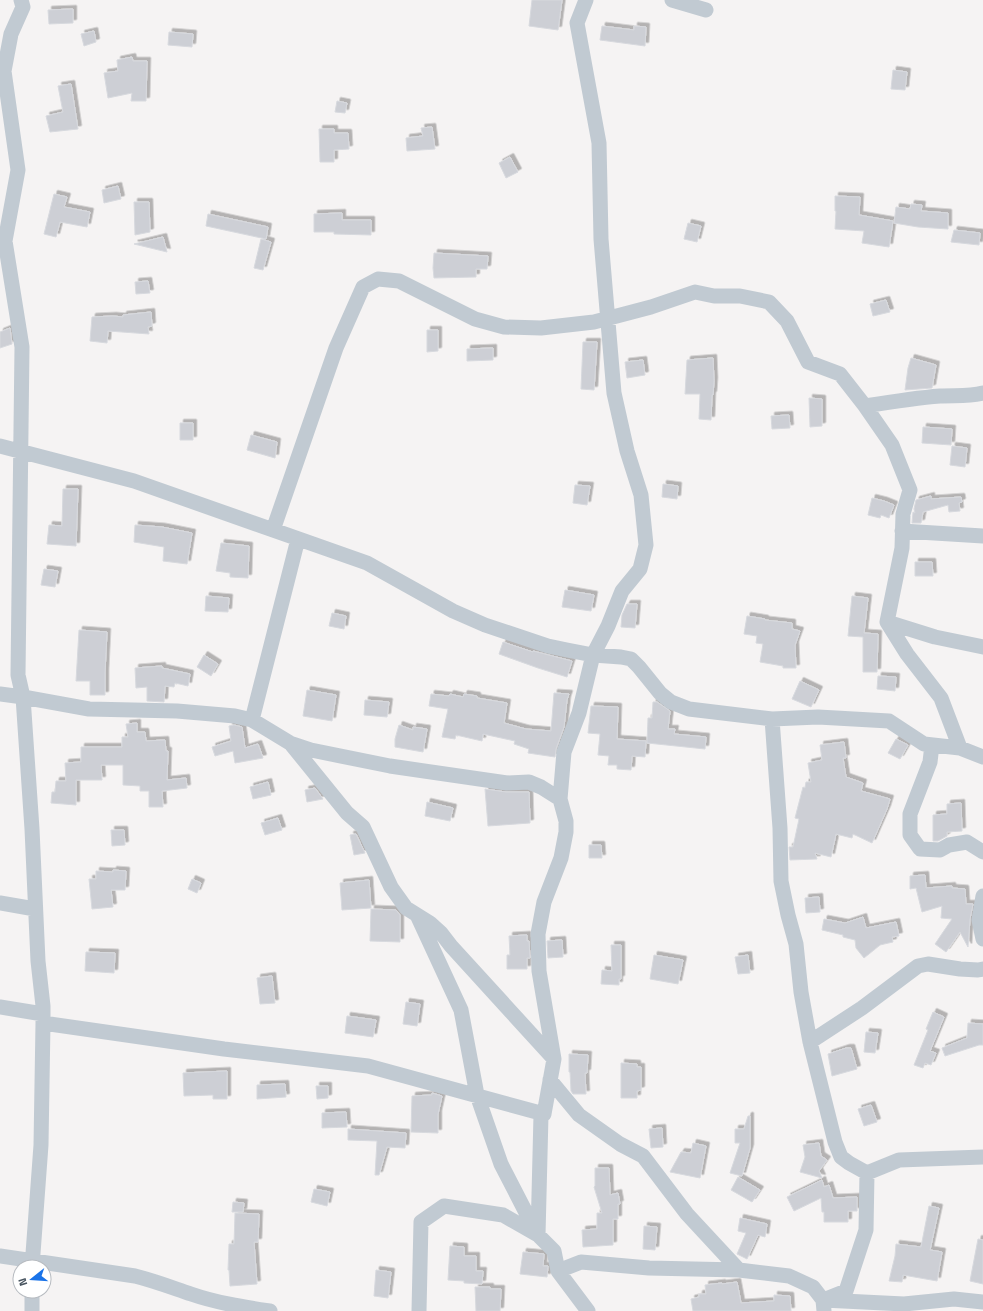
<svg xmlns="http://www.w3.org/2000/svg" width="983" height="1311" viewBox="0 0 983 1311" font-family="'Titillium Web',sans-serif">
  <defs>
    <filter id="shadow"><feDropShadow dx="3.5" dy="-3.5" stdDeviation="0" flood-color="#0004"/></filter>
  </defs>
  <rect width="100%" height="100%" fill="#f5f3f3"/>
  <path fill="#cdcfd5" stroke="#d7d9de" filter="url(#shadow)" d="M532 0H562L558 30 529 26Z
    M73 9V23L49 24 48 10Z
    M602 26 634 30V26L646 27 645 46 600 40Z
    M94 31 96 42 84 46 81 34Z
    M169 32 193 34 192 47 168 45Z
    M132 57 133 61H147L146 101H131L132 93 108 98 104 73 118 71 117 60Z
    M893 70 907 72 905 90 891 89Z
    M71 84 78 129 50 132 46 116 63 112 58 86Z
    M337 101 347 103 345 113 335 112Z
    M432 127 435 149 407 151 406 138 423 136 421 128Z
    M319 129H334V133H348L349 149 334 150V162H320Z
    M510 157 518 172 506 178 499 163Z
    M118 186 121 199 104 203 102 190Z
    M54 194 67 197 64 207 90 212 87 227 60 222 56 237 44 234Z
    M835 196 860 197 859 215 893 221 889 247 862 243 864 231 835 229 836 211H835Z
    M134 202H149L150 232 135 235Z
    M911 204 922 205 921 211 948 213V229L918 227 894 223 896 207 910 209Z
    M342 213V220H371V235L334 234V232H314V214Z
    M208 214 268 227 266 239 206 226Z
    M688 223 701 226 697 242 684 239Z
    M954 230 980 233 979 245 951 242Z
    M163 237 167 252 134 244Z
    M261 239 271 242 263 270 254 268Z
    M434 253 488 256 487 269H476V277L434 278 433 268Z
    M148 281 150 293 136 294 135 282Z
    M886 300 890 312 873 316 870 304Z
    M151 312 152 326 148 327 149 334 108 331 107 343 90 341 92 317 113 316 123 317V315Z
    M10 328 12 344 0 348V332Z
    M427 330H438V351L427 352Z
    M583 342H597L594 390 581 389Z
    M493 348V360L467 361V349Z
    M713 358 714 381 713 395H712L711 420 699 419 700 394H685L687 360Z
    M911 358 936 365 932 388 905 390 908 368Z
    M643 360 645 375 627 378 625 362Z
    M809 398 822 399V426L810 427Z
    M789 415 790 428 772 429 771 416Z
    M180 423H193V440H180Z
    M923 427 952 429 951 445 922 443Z
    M251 435 277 442 275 458 247 450Z
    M952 446 967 448 965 467 950 465Z
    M663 484 678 486 677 499 662 497Z
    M575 485 590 486 587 505 573 503Z
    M63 489H78L76 546 47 544 49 525 62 526Z
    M931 496V499L961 497 962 502 959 503 960 511 949 512 948 505 923 512 921 523H912L913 512 915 513 914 509 916 500Z
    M872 498 884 501 894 505 889 518 881 515 880 518 868 515Z
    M135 525 162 527 192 533 187 564 163 561 164 547 134 542Z
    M221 543 249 546 248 578 230 577V573L216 571Z
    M915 562H932L933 576H915Z
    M44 569 58 571 55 587 41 585Z
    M565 590 594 595 591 611 562 607Z
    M206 596 229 598 228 612 205 611Z
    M852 596 868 598 864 633 878 634 877 672H863V637L848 636Z
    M627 604H637L635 628 621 627 622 615Z
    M332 613 346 616 344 629 329 626Z
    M747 616 765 619V620L792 623V629L800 631 795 645 796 668H783V666L760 662 763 644 756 643 757 636 744 634Z
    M79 630 107 632 105 672V695H90V681H76Z
    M503 642 533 652V651L572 661 567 677 538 668 499 654Z
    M204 655 218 664 211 676 197 667Z
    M162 666V668L190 674 188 686 175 683 174 687 165 686 164 702 147 701V687L136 688 135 668Z
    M878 676 896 677 895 691 877 689Z
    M800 681 819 690 811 707 792 699Z
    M307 690 336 695 332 721 303 716Z
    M554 693 569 694 567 700 564 727 556 749 555 757 528 753 529 749 514 744 515 741 483 734 482 741 456 735 455 739 442 737 448 709 429 706 431 694 449 696 450 694 463 697 464 694 477 696V698L507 703 504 723 526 729 551 731Z
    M365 700 389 702 387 717 364 715Z
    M653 702H657L670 711 668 729H675L674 734 706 737 705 749 647 743 648 718H652Z
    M591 706 618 707 617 739 646 741 645 757 632 756 631 770 617 769V765H608L609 756 598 755 600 734 588 733Z
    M137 723V732H145L146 741 165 740 166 751H168L167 780 186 778 187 788 162 791 163 807H149V791H140V786L123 785V765H101L102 780H76V805L51 803 52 792H55L56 781H66L65 763 81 762V747H122V737H128L126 724Z
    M234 725 242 727 245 748 258 744 263 758 235 763 233 751 215 756 212 747 231 741 229 726Z
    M399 725 413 730V727L427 729 423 752 395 747V739Z
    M896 739 908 745 900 759 888 753Z
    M844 742 846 758H843L846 777 863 783 861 791 890 799 887 809 872 843 853 834 852 838 836 834 831 857 815 853 817 859 790 860 789 847H793L799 819 795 818 803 787 805 788 806 782H811L808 763 822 760 820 745Z
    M268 782 271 795 253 799 250 787Z
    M315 788 323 799 307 802 305 790Z
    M485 789 506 792H529L530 823 488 826Z
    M427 802 453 808 450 821 425 816Z
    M961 803 962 831 947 832V836L938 841H933V815L947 814V804Z
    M278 818 282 830 265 835 261 823Z
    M111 830H124L125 845 112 846Z
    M356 834 365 853 354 855 350 835Z
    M589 845H601L602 858H589Z
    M113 870 126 871 125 890H111L113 907 92 909 89 879H96V871L113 872Z
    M925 875 926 888 952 886V888L965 889 966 904H973L970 919 968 947 960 932 946 952 935 944 952 919 941 918 942 906 922 912 916 888 910 889V876Z
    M192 879 201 883 197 893 188 889Z
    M369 880 371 908 342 910 340 883Z
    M819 897 820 912 806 913 805 898Z
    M371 909 396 910 400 915V942L370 941Z
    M863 917 866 928 896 922 899 936 892 937 893 942 880 945 864 958 856 948 855 940 843 937V935L822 930 824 919 845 923Z
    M527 935V941H529L530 958H527V969H507V955H510L509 936Z
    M562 940 563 957 548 958 547 941Z
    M611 945H621V979H619V985L601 984 602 970 612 971Z
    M86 952 115 953 114 973 85 971Z
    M654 955 683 960 678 984 650 979Z
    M748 955 750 973 738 974 735 957Z
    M272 976 275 1003 260 1004 257 978Z
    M406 1002 420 1004 417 1026 403 1024Z
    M933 1012 944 1017 930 1051 936 1053 931 1065 925 1063 923 1068 914 1065 928 1030 926 1029Z
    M347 1016 376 1020 373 1037 345 1033Z
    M968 1023 983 1024V1045H979L945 1056 942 1048 967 1038Z
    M866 1032 878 1033 875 1053 864 1052Z
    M846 1048H851L857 1069 832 1076 828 1054Z
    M569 1054 588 1055 587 1073H585L586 1094H573L571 1091 570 1072H569Z
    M621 1063 637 1064V1067H641V1090L637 1091V1098H621Z
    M227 1071V1099H213V1095L184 1096 183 1073Z
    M285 1084 286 1097 257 1099V1085Z
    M316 1086H328V1098L317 1099Z
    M432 1093 442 1096 438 1114V1133L411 1132 412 1096 432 1095Z
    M871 1105 877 1122 864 1126 858 1109Z
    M346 1112 347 1127 322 1128V1113Z
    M748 1116H750V1148L742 1176 730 1173 740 1143H735V1129H744Z
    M662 1128 663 1147 651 1148 649 1129Z
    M348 1129 406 1133 405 1148 387 1147 379 1175H375L377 1141 348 1140Z
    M693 1143 706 1146 700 1178 670 1172 681 1152 691 1153Z
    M819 1143 821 1156 827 1160 819 1171 822 1178 800 1172 805 1157 803 1145Z
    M595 1168H609L610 1195 618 1193 620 1204H618V1219H613V1245L583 1247 582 1230 597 1229V1213H602L594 1187 595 1186Z
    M738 1177 760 1190 752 1202 731 1190Z
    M822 1180 824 1187 829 1185 833 1198 857 1197V1211H848V1222H824V1212H822L821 1198 794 1211 787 1197Z
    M314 1189 330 1192 327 1206 311 1202Z
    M233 1202 244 1203 243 1212H232Z
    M929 1206 939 1208 930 1250 942 1252 937 1281 903 1275 902 1282 889 1281 895 1256 896 1244 921 1247Z
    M235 1213 259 1214 258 1242H254L257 1284 230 1286 229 1270H228L229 1244H234Z
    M740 1218 767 1224 765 1237 758 1235 747 1259 737 1254 746 1233 738 1231Z
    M644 1226 657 1227 655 1250 643 1249Z
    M978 1239 983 1240V1284L970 1281Z
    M450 1246 464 1247V1256H476V1271H483L482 1284 464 1283V1281L448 1280Z
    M523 1252 544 1254 543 1266H548L547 1277 520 1274Z
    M376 1270 391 1272 388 1298 374 1296Z
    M737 1282 741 1303 774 1301V1295L790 1296 791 1311H693L691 1299 699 1297V1294H706L705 1285 722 1283V1284Z
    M475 1287H490V1289H501L500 1311H476Z"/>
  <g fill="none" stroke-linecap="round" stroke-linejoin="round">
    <path stroke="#c1cad2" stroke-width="15" d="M21 0 23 7 11 34 4 71 18 170 5 241 22 347 18 675 23 697 89 709 177 711 235 716 252 720 290 743 311 750 390 766 507 783 529 782 541 787 560 799
      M586 0 577 23 599 143 601 239 614 393 627 451 641 495 646 545 640 569 622 591 608 626 593 655 579 713 564 752 560 799 566 821V832L561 858 544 902 538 934 539 971 554 1059 544 1114 541 1115 538 1235 554 1251 558 1271 581 1262 649 1268 739 1270 789 1276 813 1287 823 1300 824 1311
      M672 0 706 10
      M865 406C890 402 915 398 940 396 954 395 969 397 983 393
      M0 446 134 481 367 563 453 611 485 625 548 646 567 650 593 655 621 657 631 659 639 667 660 693 671 702 689 709 772 719 818 717 889 721 924 744 960 748 983 757
      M273 530 336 348 363 287 378 279 399 281 475 319 504 327 541 328 594 322 651 307 695 292 714 296H740L769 302 787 321 808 362 840 374 865 406 892 445 910 490 903 514 902 548 887 622 907 654 941 698 960 748
      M902 531 983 536
      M887 622 935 637 983 647
      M0 694 23 697 32 829 38 961 43 1006V1023L41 1145 32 1267
      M772 719 780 828 781 881 788 915 796 944 801 992 810 1042 835 1142 841 1157 849 1163 867 1173 899 1160 983 1157
      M252 720 298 539
      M291 744 347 813 363 827 391 887 406 908 430 923 441 933 451 946 554 1059
      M932 745 930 762 910 814V835L920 849 940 850 949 845 967 842 983 852
      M983 896 979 920 983 939
      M0 903 35 909
      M418 917 461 1010 477 1095 501 1164 536 1232
      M0 1007 43 1014
      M43 1023 224 1049 368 1066 544 1114
      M810 1042 862 1008 918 966 928 964 960 969 978 970 983 969
      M550 1080 579 1115 620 1144 643 1156 687 1214 739 1270
      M0 1256 135 1276C155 1281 173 1288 191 1294 217 1303 244 1307 270 1311
      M558 1271 588 1311
      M32 1291V1311
      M826 1299 846 1291 866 1230 867 1173
      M823 1300 904 1304 954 1299 983 1302
      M419 1311 421 1222 444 1206 503 1215 538 1235"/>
  </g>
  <g transform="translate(32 1279) rotate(253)"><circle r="19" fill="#ffffff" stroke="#b7bbc0"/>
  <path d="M0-3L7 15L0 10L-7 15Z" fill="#1a73e8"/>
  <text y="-6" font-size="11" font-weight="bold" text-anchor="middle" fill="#4a5661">N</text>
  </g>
</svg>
